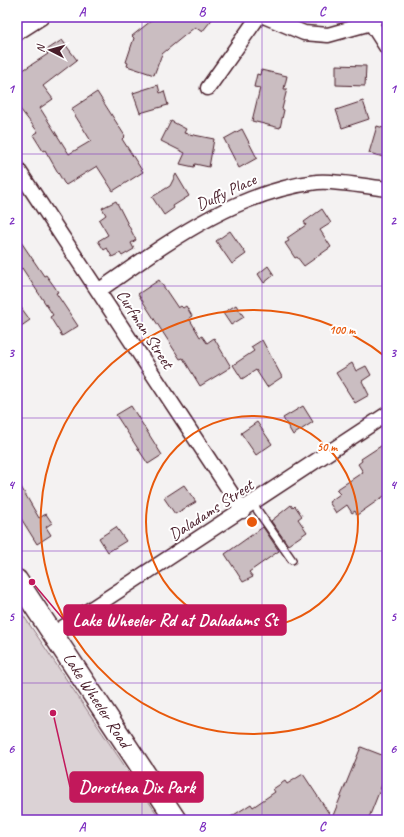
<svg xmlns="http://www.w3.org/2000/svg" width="404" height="837" viewBox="0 0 404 837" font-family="Caveat,sans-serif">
  <rect width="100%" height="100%" fill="#f4f2f2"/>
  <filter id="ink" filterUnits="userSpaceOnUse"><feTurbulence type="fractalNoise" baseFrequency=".025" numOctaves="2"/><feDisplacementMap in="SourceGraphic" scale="8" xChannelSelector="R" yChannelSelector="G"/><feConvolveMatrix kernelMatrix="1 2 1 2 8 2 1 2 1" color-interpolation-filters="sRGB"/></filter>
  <g filter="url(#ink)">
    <path fill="#dbd2d5" stroke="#927880" d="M17 606 161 820H17Z"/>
    <path fill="#cabdc1" stroke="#4a1f2b" d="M156 17H214L202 32 195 27 162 54 154 75 127 66 128 63 126 62 134 38 132 36Z
      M62 40 77 60 43 86 53 99 40 108 69 154 91 141 71 109 97 92 125 136 122 139 143 172 113 191 97 166 66 185 64 183 45 150 43 151 33 135 38 132 17 105V74L48 54 45 51Z
      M336 65 366 66 365 86 336 85Z
      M261 70 287 76 284 89H287L282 109 284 110 280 128 252 121 260 88 254 87 257 74 260 75Z
      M158 85 160 93 164 91 168 105 140 113 133 93Z
      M363 101 369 119 342 128 336 110Z
      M171 121 186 129 184 133 214 139 209 167 195 164 194 167 180 164 185 153 161 141Z
      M377 126 387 129V158L369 153Z
      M242 129 257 158 239 168 224 139Z
      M176 174 189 196 173 206 174 208 164 215 152 197 170 186Z
      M116 201 136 240 131 243 134 249 122 256 120 253 112 257 107 248 104 250 98 241 108 235 99 220 106 215 102 208Z
      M322 209 331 223 320 230 331 247 304 266 297 257 295 258 285 243 289 241 287 238 306 225 304 222Z
      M230 231 246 254 232 264 216 241Z
      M17 236 44 276 46 275 54 286 58 292 56 293 78 326 62 336 50 317 53 315 22 268 17 272Z
      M268 266 274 275 264 283 258 274Z
      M159 280 178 308 181 306 183 308 186 306 192 316 189 318 200 337 202 336 207 343 214 338 231 367 200 386 183 358 180 359 138 294Z
      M17 302 30 320 17 329Z
      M236 305 244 317 231 325 223 313Z
      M262 340 282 377 267 387 256 370 242 379 233 365 254 351 251 347Z
      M352 363 356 371 366 366 371 375 362 381 369 395 355 403 336 373Z
      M131 406 162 455 148 464 116 415Z
      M303 406 313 422 293 435 283 418Z
      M257 422 272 444 256 455 241 433Z
      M387 442V494L357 515 355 511 352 513 347 505 336 513 329 502 340 494 336 490 363 472 358 464 362 461 361 459Z
      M17 480 39 518 46 514 52 523 46 527 51 535 37 544 17 512Z
      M184 485 196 502 175 514 164 498Z
      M291 505 293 508 295 506 302 516 298 519 307 532 288 545 271 521Z
      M116 527 126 541 108 552 99 538Z
      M263 527 279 551 249 572 253 577 243 582 225 554Z
      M361 747 387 757V772L368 820H226L251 804 253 807 275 792 273 789 285 781 287 784 303 774 332 818Z"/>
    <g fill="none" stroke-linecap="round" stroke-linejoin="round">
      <defs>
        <path id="lane" d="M253 504 292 560"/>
        <path id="street" d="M266 17 304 33 328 35 371 23 377 17
          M371 23 387 48
          M17 33 42 17
          M208 88 258 17
          M17 168 243 511
          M98 291C166 244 233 192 317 182 334 180 369 187 387 189
          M53 634 387 414"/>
        <path id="secondary" d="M17 580 176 820"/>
      </defs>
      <use href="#lane" stroke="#4a1f2b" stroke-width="10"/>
      <use href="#street" stroke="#4a1f2b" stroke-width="17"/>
      <use href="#secondary" stroke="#4a1f2b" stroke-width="23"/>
      <use href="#lane" stroke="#fff" stroke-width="7"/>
      <use href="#street" stroke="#fff" stroke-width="14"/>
      <use href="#secondary" stroke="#fff" stroke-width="20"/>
    </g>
  </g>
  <path fill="none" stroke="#7b2cbf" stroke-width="1" stroke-opacity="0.55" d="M142 17V820M262 17V820M17 154H387M17 286H387M17 418H387M17 551H387M17 683H387"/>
  <g fill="none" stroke="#e8590c" stroke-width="2">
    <circle cx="252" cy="522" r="106"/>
    <path d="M387 686A212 212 0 1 1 387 358"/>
  </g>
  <g text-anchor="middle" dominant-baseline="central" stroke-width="4" stroke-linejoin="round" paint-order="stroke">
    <g font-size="17" fill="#4a1f2b" stroke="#fff">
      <text transform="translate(226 192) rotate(-25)">Duffy Place</text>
      <text transform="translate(145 329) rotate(57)">Curfman Street</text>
      <text transform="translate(211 510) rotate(-33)">Daladams Street</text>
      <text transform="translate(97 700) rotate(57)">Lake Wheeler Road</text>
    </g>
  </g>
  <circle cx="252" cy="522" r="6" fill="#e8590c" stroke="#fff" stroke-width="2"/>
  <g font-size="12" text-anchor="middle" font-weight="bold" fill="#e8590c" stroke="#fff" stroke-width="4" stroke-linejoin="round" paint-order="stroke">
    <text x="342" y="334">100 m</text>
    <text x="327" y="451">50 m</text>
  </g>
  <path fill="none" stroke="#c2185b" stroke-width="1.5" d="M32 582L64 620M53 713L70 787"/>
  <g fill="#c2185b" stroke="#fff" stroke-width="1.5">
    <circle cx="32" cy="582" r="4"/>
    <circle cx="53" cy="713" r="4"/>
  </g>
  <g fill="#c2185b" stroke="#c2185b" stroke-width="1.5">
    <rect x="64" y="605" width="222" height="30" rx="4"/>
    <rect x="70" y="772" width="133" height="30" rx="4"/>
  </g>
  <g font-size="18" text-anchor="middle" font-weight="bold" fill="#fff">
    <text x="175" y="626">Lake Wheeler Rd at Daladams St</text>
    <text x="137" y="793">Dorothea Dix Park</text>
  </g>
  <rect width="404" height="837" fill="none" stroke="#fff" stroke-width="44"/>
  <g transform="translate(50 50) rotate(276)" stroke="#ffffff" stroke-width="3" paint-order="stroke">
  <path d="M0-3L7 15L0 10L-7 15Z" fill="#4a1f2b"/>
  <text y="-6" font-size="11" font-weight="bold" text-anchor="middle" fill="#4a1f2b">N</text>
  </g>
  <rect x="22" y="22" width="360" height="793" fill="none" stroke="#7b2cbf" stroke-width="1.5"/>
  <g font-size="13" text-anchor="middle" font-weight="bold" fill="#7b2cbf">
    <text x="82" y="16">A</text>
    <text x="202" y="16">B</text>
    <text x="322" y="16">C</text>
    <text x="11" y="93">1</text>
    <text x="393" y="93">1</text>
    <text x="11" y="225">2</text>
    <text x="393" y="225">2</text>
    <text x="11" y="357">3</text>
    <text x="393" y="357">3</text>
    <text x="11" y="489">4</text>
    <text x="393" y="489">4</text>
    <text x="11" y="621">5</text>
    <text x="393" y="621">5</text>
    <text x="11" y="753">6</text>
    <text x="393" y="753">6</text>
    <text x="82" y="831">A</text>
    <text x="202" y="831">B</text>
    <text x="322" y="831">C</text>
  </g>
</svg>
